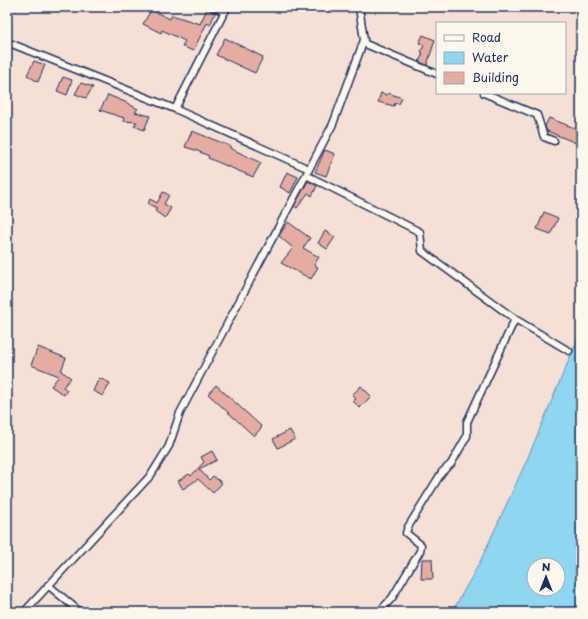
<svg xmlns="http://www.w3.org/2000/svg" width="588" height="619" viewBox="0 0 588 619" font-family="'Playpen Sans',sans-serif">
  <rect width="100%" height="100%" fill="#f5e0d6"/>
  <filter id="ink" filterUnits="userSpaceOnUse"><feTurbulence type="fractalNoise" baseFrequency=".025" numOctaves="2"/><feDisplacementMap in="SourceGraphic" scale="8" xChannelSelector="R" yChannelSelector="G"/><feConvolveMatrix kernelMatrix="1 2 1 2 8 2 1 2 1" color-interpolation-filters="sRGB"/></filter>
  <g filter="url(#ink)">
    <path fill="#8fd6f1" stroke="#6193b6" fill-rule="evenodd" d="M581 331V612H452L479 564 526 462ZM534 565H558V589H534Z"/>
    <path fill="#e6aca2" stroke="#1b2f5e" d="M207 9 215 13 210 25 207 23 193 51 182 46 185 41 162 30 161 33 143 24 151 10 170 19 172 15 200 24Z
      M423 35 435 40 427 65 419 62 423 53 421 52 424 45 419 43Z
      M225 38 263 57 255 73 216 55Z
      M34 61 45 65 38 82 27 75Z
      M63 77 72 80 67 95 57 91Z
      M81 83 93 87 86 98 75 94Z
      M381 93 387 95 388 93 402 98 399 104 395 103 394 106 378 102Z
      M108 95 125 102 138 109 135 112 150 116 144 130 134 126 137 122 123 121 124 118 100 110Z
      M549 118 577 129 576 132 579 133 581 129V145L547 131 545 126Z
      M192 131 230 146V148L261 163 253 177 208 158 209 156 195 150 185 147Z
      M325 150 335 154 326 176 315 172Z
      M287 172 298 177 290 193 280 187Z
      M308 181 317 186 312 196 308 193 297 208 294 206Z
      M163 192 169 195 164 204 171 208 165 218 155 211 157 208 148 204 150 199 157 203Z
      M544 212 558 218 551 234 537 229Z
      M288 222 310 238 303 248 319 257 314 265 318 267 311 279 281 263 293 248 279 236Z
      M325 231 335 237 327 249 318 243Z
      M38 347 66 358 61 371 71 378 63 387 67 390 64 395 51 386 59 376 31 365Z
      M99 378 110 383 103 396 93 391Z
      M216 385 262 427 254 436 208 394Z
      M361 386 371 396 360 408 353 401 356 399 352 395Z
      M290 430 295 439 278 448 273 439Z
      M212 451 217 460 199 469 209 480 213 476 222 483 213 493 198 479 183 489 178 481 189 474 191 476 204 462 201 457Z
      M422 559H432L433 579H421Z"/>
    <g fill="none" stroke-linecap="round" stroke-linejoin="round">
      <defs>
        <path id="street" d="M214 7 225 12
          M7 42 175 109 309 169
          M363 43 437 74
          M484 93 537 115 544 137 554 141
          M175 109 227 7
          M306 175 420 232 422 251 515 319 569 351
          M48 585 80 612
          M24 612 151 475 169 446 180 413 333 124 364 40 359 7
          M379 612 392 598 420 551 421 545 406 533 408 527 442 472 451 464 467 436V422L515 319"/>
      </defs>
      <use href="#street" stroke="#1b2f5e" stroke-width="9"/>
      <use href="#street" stroke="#fbf7ec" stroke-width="6"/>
    </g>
  </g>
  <rect width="588" height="619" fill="none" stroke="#fbf7ec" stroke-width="24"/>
  <rect x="12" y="12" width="564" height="595" fill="none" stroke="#1b2f5e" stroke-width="1.5" filter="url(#ink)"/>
  <rect x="436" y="22" width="130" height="72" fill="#fbf7ec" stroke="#a1a7b3"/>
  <rect x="444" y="35" width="20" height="6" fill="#fbf7ec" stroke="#a1a7b3"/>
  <text x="472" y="42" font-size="12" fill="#1b2f5e">Road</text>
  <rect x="444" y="52" width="20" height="12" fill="#8fd6f1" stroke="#a1a7b3"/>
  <text x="472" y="62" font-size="12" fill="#1b2f5e">Water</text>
  <rect x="444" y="72" width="20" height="12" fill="#e6aca2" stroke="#a1a7b3"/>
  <text x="472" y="82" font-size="12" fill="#1b2f5e">Building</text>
  <g transform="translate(546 577)"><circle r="19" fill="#fbf7ec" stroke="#a1a7b3"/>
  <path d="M0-3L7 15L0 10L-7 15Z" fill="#1b2f5e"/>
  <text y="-6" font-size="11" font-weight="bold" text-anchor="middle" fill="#1b2f5e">N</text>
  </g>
</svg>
